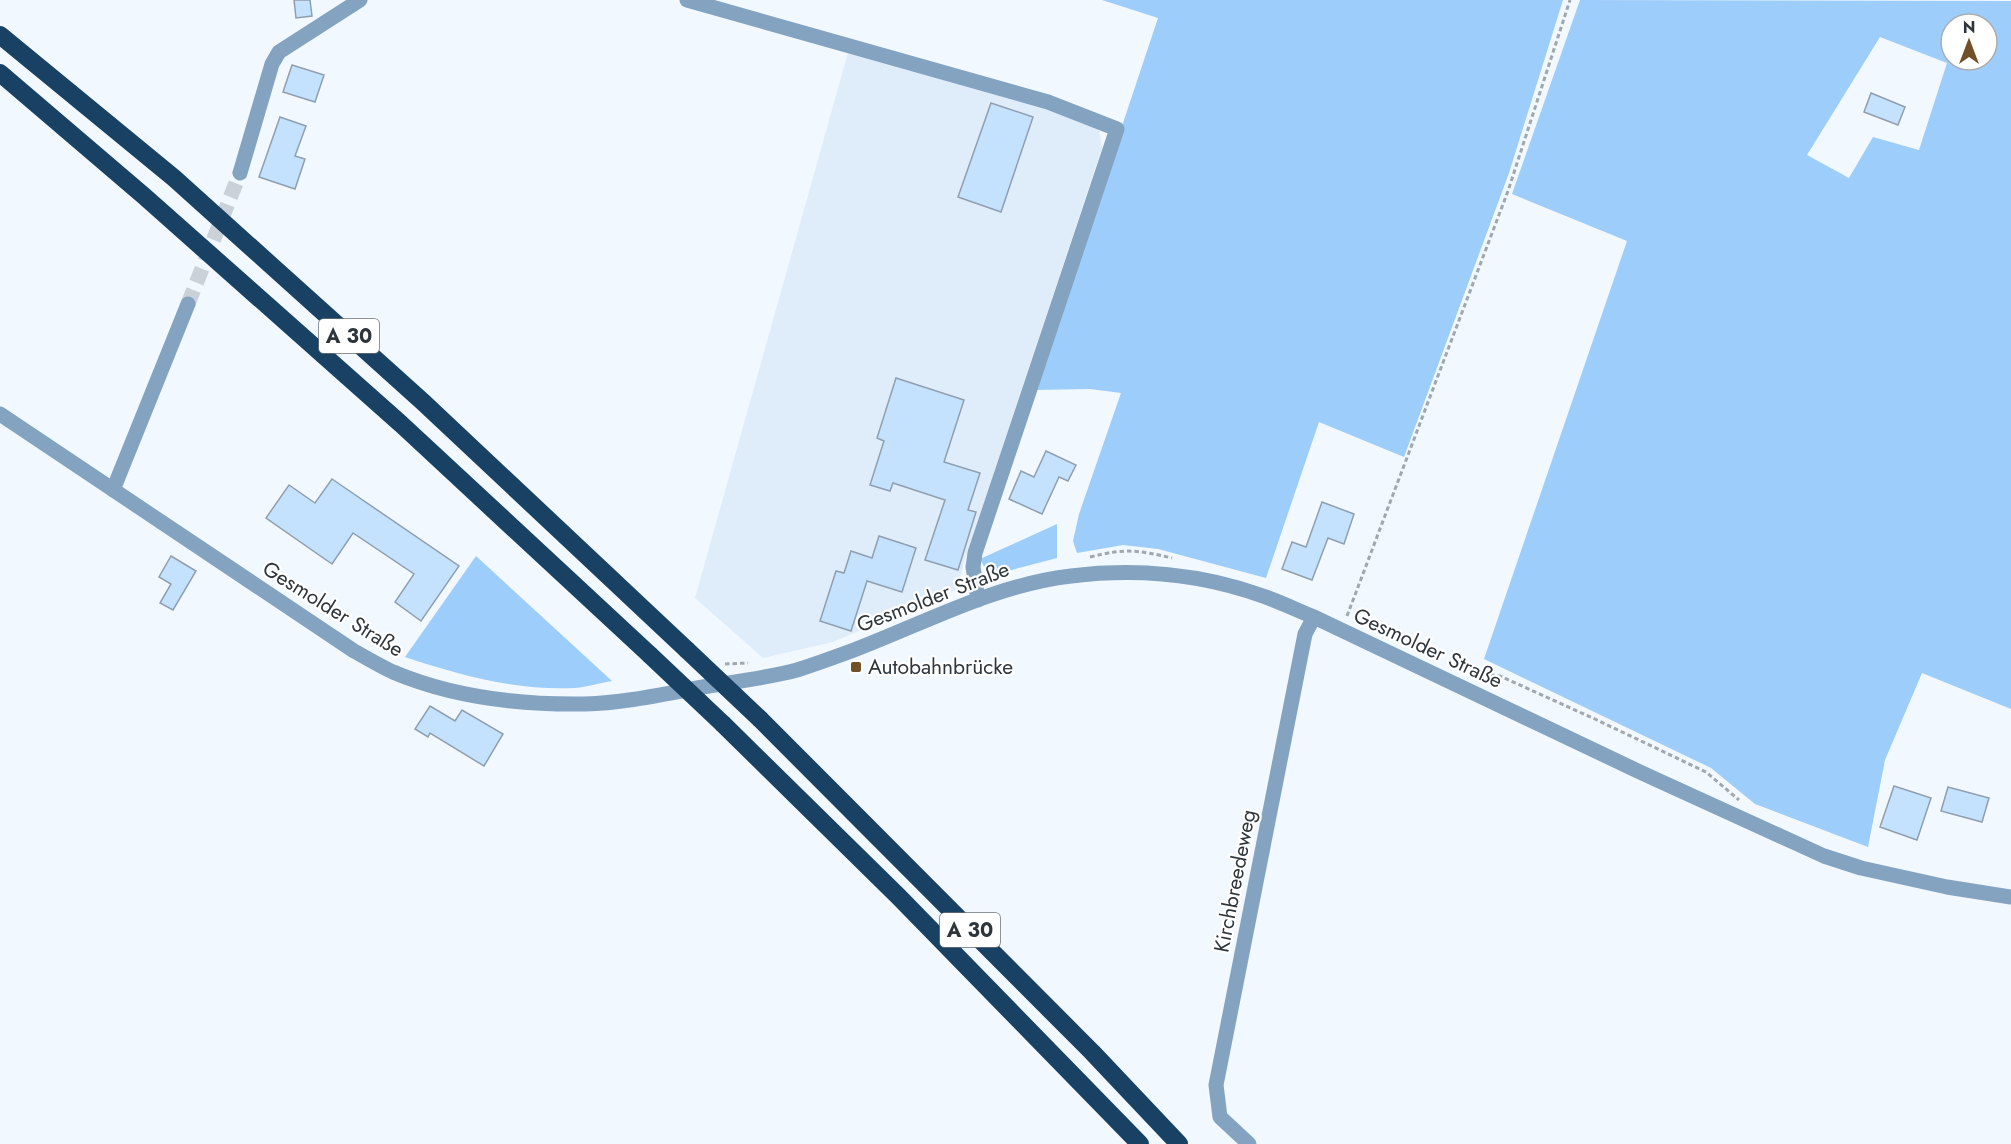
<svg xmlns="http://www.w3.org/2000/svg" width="2011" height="1144" viewBox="0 0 2011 1144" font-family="Jost,sans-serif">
  <rect width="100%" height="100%" fill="#f1f8ff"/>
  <path fill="#dfedfb" d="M849 49 1037 105 1099 130 1102 148 965 559 957 589 833 642 763 658 695 598Z"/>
  <path fill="#9dcdfb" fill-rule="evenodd" d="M1102 0H1563L1509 173 1404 457 1319 422 1266 578 1158 549 1123 545 1077 553 1073 541 1079 514 1121 393 1090 389 1034 390 1158 18Z
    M1580 0 2011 1V709L1922 673 1885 760 1868 847 1755 804 1711 768 1484 659 1627 241 1512 194ZM1951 24H1987V60H1951ZM1880 37 1947 63 1919 150 1873 137 1849 178 1807 155Z
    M1057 524V558L989 576 980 559Z
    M476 556 612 681C600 683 587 687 575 688 517 691 459 675 405 657Z"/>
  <path fill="#c4e2fe" stroke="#8f9faf" stroke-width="1.5" d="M294 0H310L312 16 296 18Z
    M292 65 324 75 315 102 283 92Z
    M1871 93 1905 107 1898 125 1864 112Z
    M991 103 1033 117 1001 212 958 197Z
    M280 117 306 126 295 156 305 159 295 189 259 177Z
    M896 378 964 400 944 462 980 473 968 510 976 512 958 570 925 560 945 500 893 483 890 491 870 485 884 441 877 438Z
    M1046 451 1076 465 1068 481 1059 477 1042 514 1009 499 1021 471 1034 477Z
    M332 479 459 566 421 621 395 602 414 574 353 533 332 564 266 518 289 485 315 503Z
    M1322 502 1354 514 1344 544 1328 538 1312 580 1282 569 1292 542 1306 547Z
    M879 536 916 548 902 592 867 581 851 631 820 621 836 571 844 573 851 551 872 558Z
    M171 556 196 571 173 610 160 603 171 584 159 577Z
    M430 706 455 721 462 710 503 734 484 766 430 733 428 737 415 729Z
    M1894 786 1931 798 1917 840 1880 827Z
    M1948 787 1989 798 1982 822 1941 811Z"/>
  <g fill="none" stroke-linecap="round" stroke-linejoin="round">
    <path stroke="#cad1d8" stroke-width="15" stroke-dasharray="15 8" stroke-linecap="butt" d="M188 304 240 173"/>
    <path stroke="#a0a7ad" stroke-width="3" stroke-dasharray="4.5 3" stroke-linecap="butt" d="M1090 557C1126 548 1137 550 1172 558
      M1347 616 1508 191 1570 0
      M725 664 748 663
      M1468 672 1500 676 1597 720 1706 772 1739 800"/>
    <path stroke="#83a3c1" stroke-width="15" d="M687 0 1048 102 1117 129 975 553 973 567 978 600
      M240 173 272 64 279 52 360 0
      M0 414 354 651C367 658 380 666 393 672 452 697 521 705 585 704 624 703 664 694 703 687 734 682 767 678 797 670 816 664 835 657 854 650 925 623 994 585 1071 576 1135 568 1202 574 1263 596 1280 602 1297 610 1314 617L1642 773 1824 856 1861 868 1947 887 2011 897
      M113 490 188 304
      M1249 1144 1220 1117 1216 1085 1305 634 1314 617"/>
    <path stroke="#194164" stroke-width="18" d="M0 35 174 178 423 402 687 650
      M0 73 144 196 401 424 650 655
      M760 719 1092 1052 1179 1144
      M723 724 899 897 1140 1144"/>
    <path stroke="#194164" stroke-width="18" d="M687 650 760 719
      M650 655 723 724"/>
  </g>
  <rect fill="#714f27" stroke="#fff" stroke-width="2" x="850" y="661" width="12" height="12" rx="3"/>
  <g text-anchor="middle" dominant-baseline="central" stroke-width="4.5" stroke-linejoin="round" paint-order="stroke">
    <g fill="#fff" stroke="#6d7276" stroke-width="1.5">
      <rect x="319" y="319" width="60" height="34" rx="4.5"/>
      <rect x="940" y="913" width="60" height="34" rx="4.5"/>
    </g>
    <g font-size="20" font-weight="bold" fill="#2e353b">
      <text x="349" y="336">A 30</text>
      <text x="970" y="930">A 30</text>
    </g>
    <g font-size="21" fill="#2e353b" stroke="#fff">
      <text transform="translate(933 597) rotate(-21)">Gesmolder Straße</text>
      <text transform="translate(333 609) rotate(32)">Gesmolder Straße</text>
      <text transform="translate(1428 648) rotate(25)">Gesmolder Straße</text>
      <text transform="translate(1235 881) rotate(-79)">Kirchbreedeweg</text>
    </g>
    <g font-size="21" fill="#2e353b" stroke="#fff" text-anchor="start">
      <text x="868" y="667">Autobahnbrücke</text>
    </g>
  </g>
  <g transform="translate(1969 42)"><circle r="28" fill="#ffffff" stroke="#abaeb1" stroke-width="1.5"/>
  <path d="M0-4.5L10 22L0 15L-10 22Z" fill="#714f27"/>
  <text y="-9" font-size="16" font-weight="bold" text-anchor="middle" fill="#2e353b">N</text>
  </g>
</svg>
